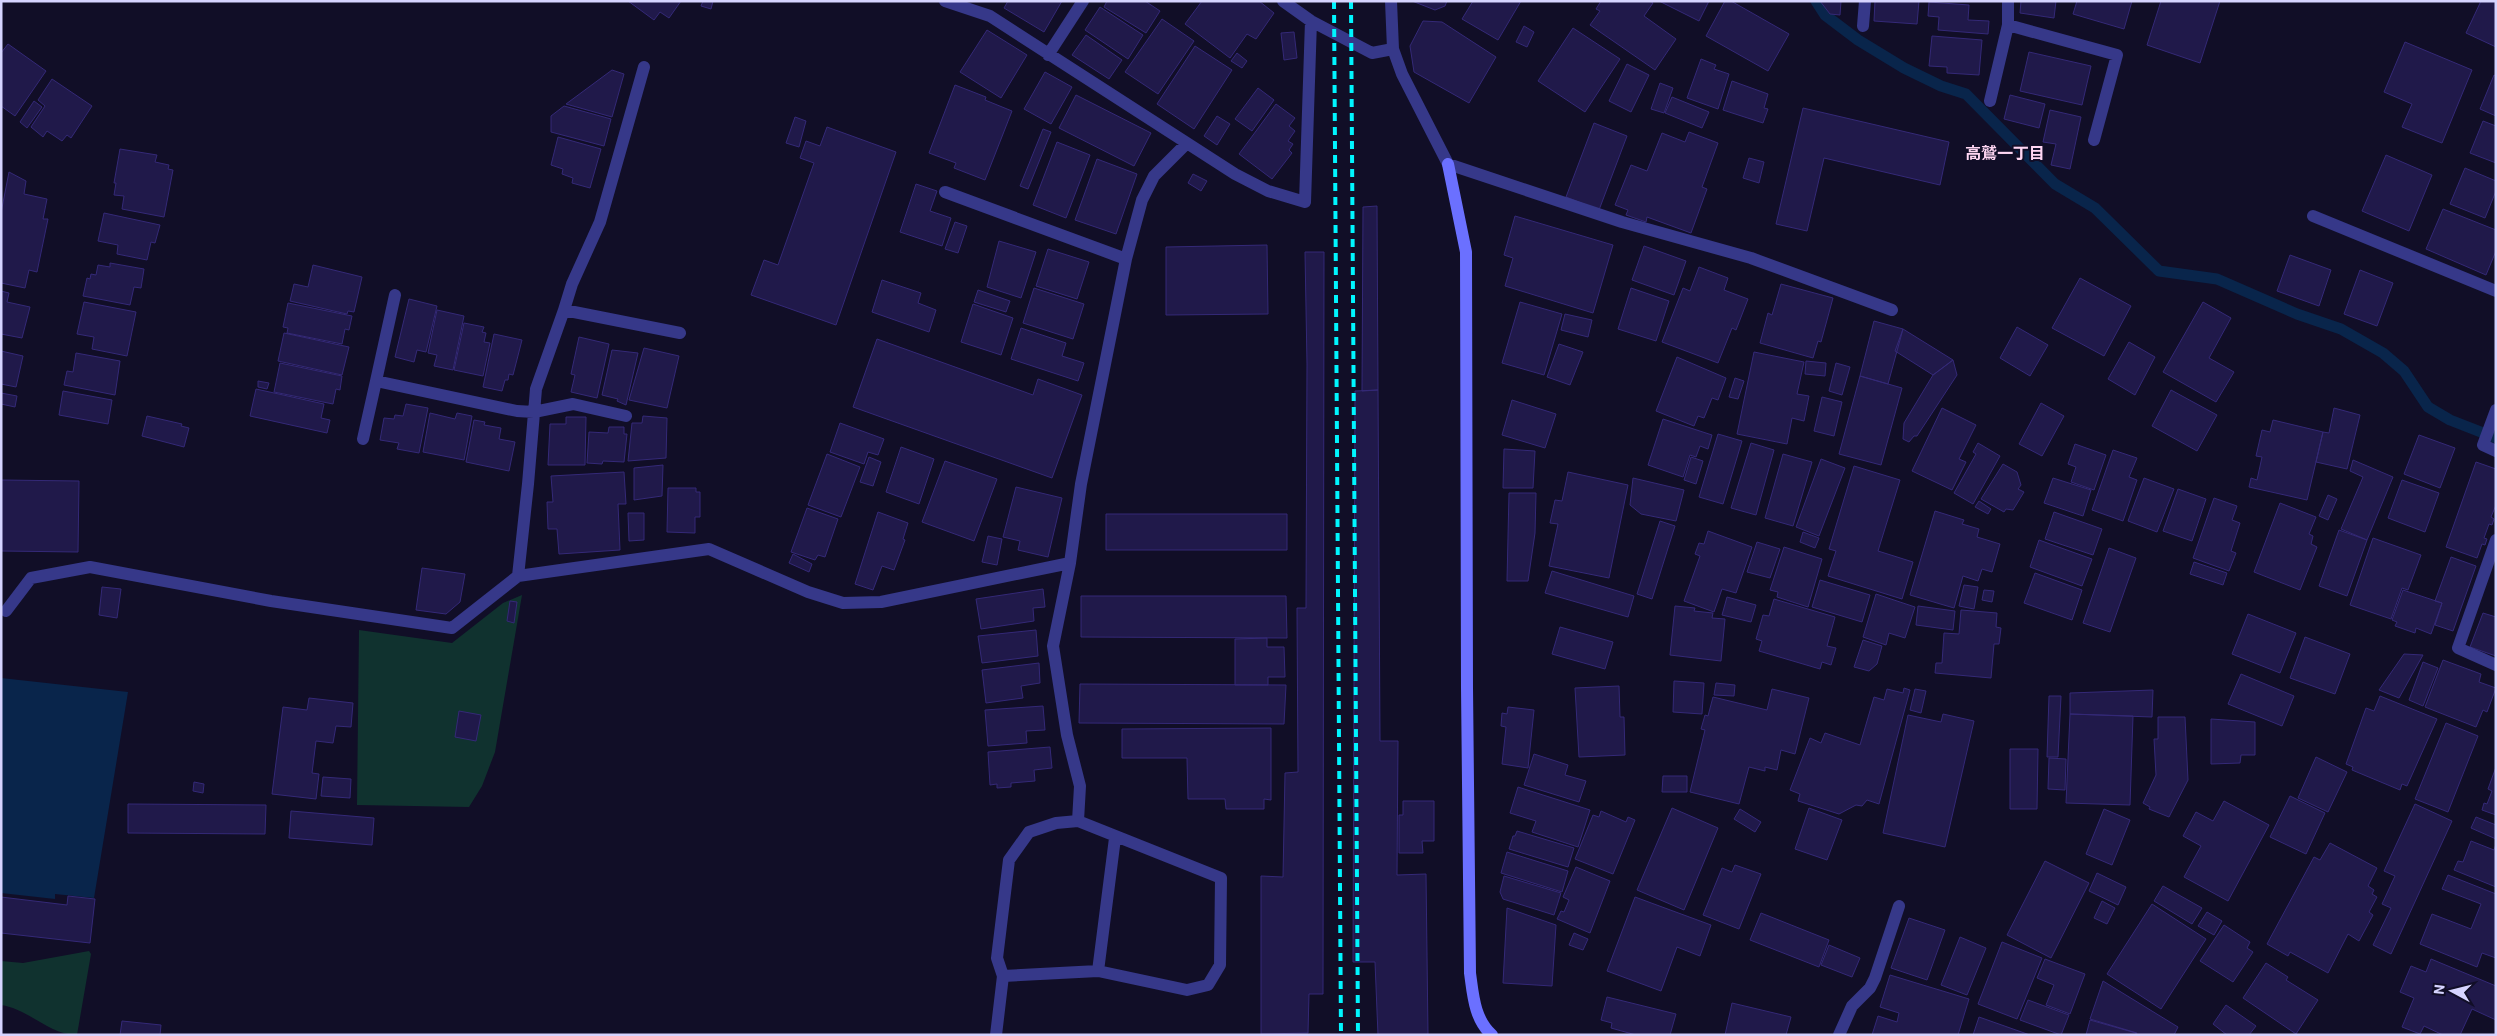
<svg xmlns="http://www.w3.org/2000/svg" width="2497" height="1036" viewBox="0 0 2497 1036" font-family="Roboto,'Noto Sans JP',sans-serif">
  <rect width="100%" height="100%" fill="#110e27"/>
  <path fill="#10322f" d="M522 595 495 752 482 786 469 807 357 805 359 630 452 643 503 603Z
    M89 951 91 954 77 1035C49 1035 29 1009 1 1005V961L23 963Z"/>
  <path fill="#09254b" d="M1 678 128 692 94 898 55 894V899L1 893Z"/>
  <g fill="none" stroke-linecap="round" stroke-linejoin="round">
    <path stroke="#09254b" stroke-width="11" d="M1816 1 1825 15 1858 40 1904 68 1941 86 1966 94 2055 184 2095 208 2159 271 2217 279 2297 314 2341 329 2383 353 2404 371 2428 407 2450 420 2496 438"/>
  </g>
  <path fill="#20194a" stroke="#342977" d="M628 1H681L669 18 660 12 654 20Z
    M703 1H713L711 9 701 6Z
    M1008 1H1062L1044 32 1004 8Z
    M1107 1H1145L1160 11 1146 33 1104 7Z
    M1202 1H1259L1274 13 1256 39 1247 34 1230 58 1185 24Z
    M1412 1H1447L1445 6 1435 10Z
    M1473 1H1521L1498 40 1462 19Z
    M1601 1H1650L1653 3 1644 16 1676 39 1655 70 1590 25 1600 11 1596 9Z
    M1659 1H1709L1699 21Z
    M1725 1H1731L1789 34 1768 71 1706 36Z
    M1820 1H1841L1840 15 1830 14Z
    M1875 1H1919L1917 24 1874 21Z
    M2021 1H2056L2054 18 2020 13Z
    M2077 1H2132L2124 29 2073 14Z
    M2161 1H2220L2200 63 2147 45Z
    M2481 1H2496V47L2466 33Z
    M1929 2 1969 5 1968 20 1989 21 1988 34 1938 30 1939 17 1928 16Z
    M1100 7 1143 35 1128 59 1085 30Z
    M1162 19 1194 41 1158 94 1125 72Z
    M1423 21 1442 22 1496 57 1469 103 1414 72 1410 46Z
    M1524 26 1534 32 1527 47 1516 42Z
    M1573 28 1620 59 1585 112 1538 81Z
    M987 30 1027 55 1001 98 960 72Z
    M1294 32 1297 58 1284 60 1281 33Z
    M1086 35 1122 60 1109 79 1072 55Z
    M1932 36 1982 40 1979 75 1947 73V67L1929 66Z
    M2405 42 2472 70 2442 143 2402 127 2412 104 2384 92Z
    M8 44 46 71 15 116 1 106V53Z
    M1195 46 1232 70 1194 129 1157 104Z
    M2029 52 2091 66 2082 105 2020 91Z
    M1237 53 1247 61 1242 68 1231 61Z
    M1701 59 1716 65 1714 69 1729 74 1718 109 1687 98Z
    M1627 64 1649 75 1631 112 1609 101Z
    M612 70 624 74 612 117 566 104Z
    M1045 72 1072 87 1051 124 1024 109Z
    M2494 75 2496 76V116L2480 109Z
    M52 79 92 106 71 138 67 135 62 141 47 131 43 137 31 127 45 106 38 100Z
    M1732 81 1768 94 1764 108 1768 109 1763 123 1723 110Z
    M1660 83 1673 88 1664 113 1651 109Z
    M955 85 986 97 985 100 1012 111 985 180 954 168 956 163 929 153Z
    M1258 88 1274 100 1252 131 1235 119Z
    M1076 95 1151 133 1134 166 1059 128Z
    M2010 95 2045 104 2039 128 2004 119Z
    M1672 97 1709 112 1702 128 1665 113Z
    M34 101 42 107 27 128 20 122Z
    M1276 104 1295 118 1289 126 1295 131 1288 141 1293 144 1289 150 1292 153 1272 179 1239 154Z
    M564 106 611 119 604 146 551 132V116Z
    M1803 108 1949 142 1940 185 1824 158 1807 231 1776 224Z
    M2050 110 2081 117 2070 169 2051 165 2056 144 2043 142Z
    M1217 116 1230 124 1217 145 1204 136Z
    M795 117 806 121 799 147 786 143Z
    M2483 121 2496 126V163L2470 153Z
    M1594 123 1627 136 1599 210 1566 197Z
    M827 127 896 152 836 325 751 295 764 260 778 265 814 163 800 158 806 141 820 146Z
    M1043 129 1051 132 1028 189 1020 186Z
    M1689 132 1718 143 1702 187 1707 189 1691 233 1647 217 1646 222 1626 215 1628 210 1615 205 1631 165 1647 171 1662 133 1685 142Z
    M558 137 601 149 590 188 572 183 573 178 562 174 563 169 551 165Z
    M1057 142 1090 155 1066 218 1033 205Z
    M120 149 157 155 155 162 169 165 168 169 173 170 164 217 122 209 124 196 114 195 116 183H114Z
    M2386 155 2432 175 2409 231 2362 211Z
    M1749 158 1764 162 1759 183 1743 178Z
    M1097 159 1137 174 1116 234 1075 220Z
    M2465 168 2496 181V191L2485 218 2450 204Z
    M9 172 26 181 24 194 47 199 43 219H48L37 272 29 270 25 288 1 283V213Z
    M1193 174 1207 181 1201 191 1188 183Z
    M916 184 937 191 930 211 951 218 942 246 900 232Z
    M1377 206 1378 390 1362 391 1363 207Z
    M2443 209 2496 230V251L2486 275 2426 249Z
    M104 213 160 225 155 243 151 242 147 260 117 254 118 245 98 241Z
    M1515 216 1613 245 1593 313 1505 286 1513 258 1504 255Z
    M955 222 967 226 958 253 945 249Z
    M999 241 1036 252 1021 298 987 287Z
    M1267 245 1268 314 1166 315V247Z
    M1644 246 1686 261 1674 295 1632 280Z
    M1048 249 1089 262 1077 299 1036 286Z
    M1305 252H1324L1323 994H1309L1308 1033 1261 1034V876L1283 877 1285 773 1298 772 1297 608H1306L1307 364Z
    M2290 255 2331 270 2319 306 2277 291Z
    M110 263 144 269 141 288 134 287 130 305 83 296 87 278 90 279 91 274 96 275 98 265 110 267Z
    M313 265 362 277 354 312 348 311 347 314 290 301 294 284 308 287Z
    M1699 267 1728 278 1724 290 1748 299 1736 330 1732 328 1718 363 1662 342 1683 288 1690 291Z
    M2360 270 2393 283 2377 326 2344 314Z
    M2080 278 2131 306 2104 356 2052 328Z
    M882 280 921 293 918 303 936 310 929 332 872 312Z
    M1781 284 1833 298 1821 342 1818 341 1813 358 1760 343 1768 313 1772 315Z
    M1034 288 1084 304 1073 339 1023 323Z
    M1631 288 1669 301 1656 341 1618 329Z
    M978 290 1010 301 1006 312 974 302Z
    M1 291 9 293 7 302 30 307 22 338 1 334Z
    M409 299 437 306 426 352 417 350 414 362 395 357Z
    M84 302 136 312 127 356 92 349 94 337 77 334Z
    M1520 302 1562 314 1544 375 1502 363Z
    M2203 302 2231 318 2209 358 2234 372 2216 402 2163 372Z
    M288 303 352 316 349 330 345 329 342 344 287 333 288 328 283 327Z
    M973 304 1013 318 1001 355 961 342Z
    M437 310 464 316 453 370 434 366 437 355 428 353Z
    M1565 314 1592 320 1588 337 1561 330Z
    M1874 321 1903 329 1888 384 1860 376Z
    M464 323 484 327 482 332 486 333 484 342 490 343 483 376 454 370Z
    M2017 327 2048 345 2030 376 2000 358Z
    M1021 328 1066 343 1062 356 1084 363 1078 381 1011 359Z
    M1903 329 1953 360 1933 375 1895 351Z
    M284 333 349 347 342 375 278 361Z
    M494 334 522 340 513 375 509 374 508 380H505L502 391 483 387Z
    M579 337 609 344 597 398 571 392 575 375 571 374Z
    M877 339 1033 395 1038 379 1082 395 1052 478 853 407Z
    M2129 342 2155 357 2135 395 2108 379Z
    M1559 344 1583 352 1570 385 1547 377Z
    M644 348 679 356 667 408 629 400Z
    M612 350 638 353 626 405 617 401 618 399 602 395Z
    M1 351 23 356 16 387 1 384Z
    M1754 352 1804 362 1797 394 1809 396 1804 421 1792 418 1787 444 1737 434Z
    M76 353 120 361 115 395 64 385 67 371 73 372Z
    M1677 357 1726 378 1718 400 1712 398 1704 418 1698 416 1694 426 1656 411Z
    M1953 360 1957 375 1917 436H1914L1909 442 1903 439 1904 423 1933 375Z
    M1806 361 1826 363 1825 376 1805 374Z
    M280 363 342 376 340 390 336 389 333 404 274 392Z
    M1836 363 1850 367 1842 395 1829 391Z
    M1860 376 1902 388 1881 465 1839 454Z
    M1735 378 1744 381 1738 399 1729 397Z
    M258 381 269 383 267 389 258 387Z
    M256 389 324 404 321 418 330 420 327 433 250 416Z
    M1378 390 1380 741H1398L1397 875 1426 874 1428 1035H1378L1375 962H1353L1355 391Z
    M2171 390 2217 415 2197 451 2152 426Z
    M63 391 112 400 108 424 59 415Z
    M1 393 17 396 15 407 1 404Z
    M1822 397 1842 402 1834 436 1814 431Z
    M1512 400 1556 414 1545 448 1502 435Z
    M2041 403 2064 416 2042 456 2019 444Z
    M406 404 428 408 419 453 397 449 399 443 380 440 384 418 394 419 395 415 403 416Z
    M1942 408 1976 425 1959 459 1966 462 1952 490 1912 471Z
    M2334 408 2360 415 2347 469 2316 462 2323 432 2329 433Z
    M430 413 455 419 457 413 472 416 464 460 423 452Z
    M147 416 182 424 181 426 189 428 184 447 142 436Z
    M643 416 667 418 666 458 628 461 632 423H642Z
    M566 417H586L585 465H548L550 424H566Z
    M1663 419 1712 435 1708 449 1700 446 1696 457 1690 455 1683 477 1648 465Z
    M474 420 485 422 484 425 501 428 499 439 515 442 509 471 466 462Z
    M2273 420 2323 432 2307 500 2249 487 2251 478 2257 480 2262 457 2256 456 2262 430 2270 432Z
    M840 423 884 439 878 455 868 452 864 464 830 452Z
    M609 427H624V434H627L624 462 603 461 602 464 587 463 589 432 608 433Z
    M1718 434 1742 441 1723 504 1699 497Z
    M2419 435 2455 448 2440 488 2404 474Z
    M1751 443 1774 450 1756 515 1731 508Z
    M1978 443 2000 456 1973 504 1954 493 1976 454 1973 452Z
    M2075 444 2106 455 2094 490 2071 482 2076 467 2068 464Z
    M901 447 934 459 919 504 886 492Z
    M1504 449 1535 451 1533 488H1503Z
    M2113 450 2137 458 2129 477 2137 480 2123 521 2092 510Z
    M827 454 860 467 841 517 808 505Z
    M1783 454 1812 462 1793 526 1765 518Z
    M869 457 881 462 873 486 860 482Z
    M1691 457 1703 461 1696 484 1684 480Z
    M1821 459 1845 468 1819 536 1796 527Z
    M2353 460 2393 477 2367 540 2341 529 2363 477 2350 471Z
    M945 461 997 479 974 541 922 522Z
    M2476 462 2496 469V505L2491 517 2494 519 2492 525 2489 524 2484 538 2487 539 2485 545 2482 544 2477 558 2446 547Z
    M2003 464 2017 472 2021 485 2018 489 2024 492 2013 510 2006 509 2004 512 1981 499Z
    M663 465 662 496 634 500V468Z
    M1854 466 1900 480 1878 551 1913 562 1902 599 1828 576 1836 551 1829 549Z
    M624 472 626 504H618L620 550 559 554 557 529H548L547 502H553L551 476Z
    M1568 472 1628 485 1609 578 1549 566 1558 524 1550 523 1555 500 1562 501Z
    M1633 478 1684 490 1676 521 1641 514 1630 505Z
    M2053 478 2091 490 2083 516 2044 503Z
    M2144 478 2174 489 2157 532 2128 521Z
    M1 480 79 481 78 552 1 551Z
    M2402 480 2439 493 2425 532 2388 518Z
    M1016 487 1062 498 1048 557 1018 550 1020 541 1003 537Z
    M668 488H696V492H700V517H695V533L667 532Z
    M2178 489 2206 499 2192 541 2163 531Z
    M1509 493H1536L1535 533 1528 581H1507Z
    M2328 495 2337 499 2328 520 2319 516Z
    M2214 498 2237 506 2232 520 2240 523 2231 551 2236 553 2229 571 2193 558Z
    M1979 501 1991 509 1988 514 1975 507Z
    M2280 503 2316 517 2309 534 2313 536 2311 544 2317 547 2300 590 2254 572Z
    M807 508 838 519 825 557 818 555 815 560 791 552Z
    M1935 511 1964 520 1962 524 1979 529 1977 537 2000 544 1992 572 1982 569 1978 581 1963 576 1954 608 1910 595Z
    M878 512 908 523 903 539 905 540 894 570 882 566 873 590 855 584Z
    M2054 512 2102 529 2093 555 2045 539Z
    M628 513H644V540L629 541Z
    M1106 514H1287V550H1106Z
    M1660 521 1675 526 1652 599 1637 594Z
    M2339 530 2367 540 2347 596 2319 586Z
    M1708 531 1752 547 1736 593 1722 589 1714 612 1684 601 1700 556 1695 554 1699 543 1704 544Z
    M1803 532 1819 538 1815 548 1800 542Z
    M988 536 1002 539 997 565 982 562Z
    M2373 538 2421 555 2408 590 2402 588 2391 619 2350 605Z
    M2039 540 2092 559 2082 586 2030 567Z
    M1757 542 1780 549 1770 578 1747 572Z
    M1784 547 1822 559 1808 607 1777 597 1778 592 1770 590Z
    M2109 548 2136 558 2110 632 2083 623Z
    M793 554 812 564 809 572 789 563Z
    M2451 557 2476 566 2453 631 2435 625 2442 603 2435 601Z
    M2194 562 2227 573 2223 585 2190 574Z
    M422 568 465 574 460 602 446 614 416 610Z
    M1552 571 1634 596 1628 617 1545 593Z
    M2035 573 2082 590 2072 620 2024 603Z
    M1820 580 1870 595 1862 622 1812 607Z
    M1964 585 1978 587 1974 609 1959 606Z
    M102 587 121 589 117 618 99 615Z
    M1043 589 1045 607 1033 608 1034 621 981 629 976 599Z
    M1984 590 1994 591 1992 602 1982 600Z
    M2403 590 2442 603 2431 634 2416 628 2415 633 2395 626 2397 622 2392 620Z
    M1876 594 1915 607 1905 638 1889 633 1886 645 1863 637Z
    M1081 596H1286L1287 638 1081 637Z
    M1727 597 1756 605 1751 622 1722 615Z
    M1774 599 1835 617 1827 646 1836 648 1831 665 1822 662 1820 669 1759 651 1762 641 1756 639 1763 615 1769 616Z
    M510 601 517 602 514 623 507 621Z
    M1675 606 1695 608 1694 611 1713 613 1712 618 1725 619 1721 661 1670 655Z
    M1918 606 1955 611 1953 630 1916 625Z
    M1961 610 1997 613 1996 627 2001 628 1999 644H1994L1991 678 1935 673 1936 663H1942L1944 633 1959 634Z
    M2483 613 2496 617V656L2470 647Z
    M2248 614 2296 633 2280 673 2232 654Z
    M1560 627 1613 642 1605 669 1552 654Z
    M1036 630 1038 656 982 663 978 636Z
    M2305 637 2350 654 2335 694 2290 678Z
    M1267 638V647H1284L1285 677H1268V685H1235V639Z
    M1863 640 1882 646 1877 664 1869 671 1854 667Z
    M2404 654 2423 655 2399 698 2379 690Z
    M2443 660 2481 674 2479 682 2496 688 2487 712 2483 710 2476 727 2425 707Z
    M2423 662 2438 668 2423 706 2409 700Z
    M1039 663 1040 683 1021 686 1023 698 986 703 982 670Z
    M2241 674 2294 696 2282 726 2228 704Z
    M1674 681 1704 683 1702 714 1673 712Z
    M1716 683 1735 685 1734 696 1714 695Z
    M1080 684 1286 685 1284 724 1079 723Z
    M1619 686 1620 717H1624L1625 755 1579 757 1575 688Z
    M1904 688 1910 690 1879 804 1867 800 1862 806 1856 805 1839 814 1798 801 1800 794 1790 790 1810 738 1821 743 1825 733 1860 745 1874 697 1884 700 1887 689 1903 693Z
    M1772 689 1809 698 1795 754 1781 750 1777 770 1765 767V771L1749 767 1739 804 1690 792 1705 730 1701 729 1705 715 1708 716 1713 697 1767 710Z
    M1915 689 1926 691 1921 713 1910 710Z
    M2153 690 2152 717 2070 714V693Z
    M2049 696H2061L2058 757H2047Z
    M2380 696 2437 719 2407 786 2402 784 2400 790 2352 770 2353 767 2346 764 2366 708 2374 711Z
    M309 698 353 703 351 727 336 726 333 743 316 741 312 773 319 774 316 799 272 794 283 707 307 710Z
    M1043 706 1045 730 1026 731 1027 743 988 746 985 710Z
    M1508 707 1534 710 1528 768 1502 764 1506 727 1501 726 1502 713 1507 714Z
    M459 711 481 715 476 741 455 737Z
    M1943 714 1974 721 1945 847 1883 833 1908 715 1941 722Z
    M2070 714 2133 716 2130 805 2066 803Z
    M2158 717H2185L2188 780 2169 817 2149 809 2150 807 2143 803 2156 775 2154 739H2158Z
    M2211 719 2255 722V755H2241L2240 763 2211 764Z
    M2446 723 2478 736 2448 812 2415 799Z
    M1271 728V800L1264 799V809H1226L1225 799H1188L1187 758H1122V729Z
    M1050 747 1052 768 1034 770 1035 781 1011 783V787L997 788V784L990 785 988 752Z
    M2010 749H2038L2037 809H2010Z
    M1534 754 1568 765 1565 775 1586 781 1579 802 1524 785Z
    M2316 757 2347 772 2328 812 2298 798Z
    M2049 758 2066 759 2065 790 2048 789Z
    M2496 767V815L2482 810 2484 803 2487 804 2492 791 2488 789Z
    M1663 776H1687V792H1662Z
    M323 777 351 779 350 798 321 796Z
    M194 782 204 784 203 793 193 791Z
    M1518 787 1590 810 1578 847 1532 832 1536 821 1510 813Z
    M2290 796 2325 813 2306 854 2270 837Z
    M1403 801H1434V841H1422L1423 853H1399V815H1403Z
    M2224 801 2269 825 2228 901 2184 877 2201 846 2183 836 2196 812 2213 821Z
    M128 804 266 805 265 834 128 833Z
    M2415 804 2452 821 2391 954 2373 945 2391 908 2382 904 2395 876 2384 871Z
    M1672 808 1718 828 1684 910 1637 890Z
    M1809 808 1842 820 1827 860 1795 849Z
    M1740 809 1761 822 1755 832 1734 819Z
    M2104 809 2130 820 2112 865 2086 854Z
    M291 811 374 818 372 845 289 838Z
    M1601 811 1626 822 1628 817 1635 820 1613 874 1575 859 1593 815 1599 817Z
    M2476 817 2496 825V839L2471 828Z
    M1517 831 1574 848 1568 867 1509 849 1513 836H1515Z
    M2471 841 2494 850 2496 844V887L2454 870 2458 861 2463 862Z
    M2330 843 2377 868 2368 886 2374 890 2372 894 2377 897 2369 912 2373 915 2359 941 2348 934 2328 973 2290 952 2288 956 2267 944 2314 857 2320 860Z
    M1507 852 1568 871 1562 892 1501 873Z
    M2045 861 2089 883 2051 958 2007 935Z
    M1735 865 1761 874 1739 929 1703 915 1722 868 1732 872Z
    M1576 867 1610 881 1590 933 1557 919 1561 911 1564 912 1569 900 1563 897Z
    M2097 873 2126 887 2118 905 2089 891Z
    M2448 875 2496 894V958L2482 953 2477 967 2420 944 2432 914 2471 929 2481 904 2442 889Z
    M1504 876 1561 893 1554 915 1503 899 1500 892Z
    M2163 886 2202 908 2192 924 2154 901Z
    M68 896 95 899 90 943 1 933V897L67 905Z
    M1635 897 1711 925 1700 956 1677 947 1661 991 1607 971Z
    M2102 901 2115 908 2107 924 2094 918Z
    M2152 904 2206 939 2161 1009 2107 974Z
    M1507 908 1556 925 1552 986 1503 983Z
    M2207 912 2222 921 2214 935 2198 926Z
    M1761 913 1829 940 1819 967 1750 940Z
    M1909 918 1945 930 1927 980 1891 968Z
    M2224 925 2250 942 2247 948 2253 952 2233 982 2200 961Z
    M1574 933 1588 939 1583 950 1569 945Z
    M1960 937 1986 948 1967 995 1941 985Z
    M2002 942 2042 958 2017 1019 1978 1004Z
    M1829 945 1860 958 1852 977 1821 965Z
    M2045 959 2085 974 2070 1014 2046 1005 2054 985 2037 978Z
    M2431 959 2496 986V1020L2472 1009 2460 1035H2443L2424 1026 2420 1034 2402 1027 2414 998 2400 992 2411 966 2426 972Z
    M2266 963 2288 977 2286 980 2318 1000 2296 1034 2243 998Z
    M1890 975 1969 999 1958 1035H1872L1878 1016 1897 1022 1899 1013 1880 1007Z
    M2103 981 2178 1027 2174 1035H2136L2137 1033 2090 1019Z
    M1607 997 1676 1014 1670 1035H1636L1611 1028 1612 1023 1601 1020Z
    M2028 1000 2069 1015 2061 1035 2020 1020Z
    M1732 1003 1791 1017 1786 1035H1725Z
    M2226 1005 2256 1026 2249 1035H2227L2213 1024Z
    M1979 1017 2030 1035H1973Z
    M2090 1020 2136 1033V1035H2086Z
    M122 1021 161 1025 160 1035H120Z"/>
  <g fill="none" stroke-linecap="round" stroke-linejoin="round">
    <path stroke="#363889" stroke-width="12" d="M945 1 990 16 1235 174 1268 191 1305 202 1311 21
      M1283 1 1311 21 1372 53 1393 49
      M1391 1 1393 49 1402 74 1448 164 1622 222 1751 258 1892 310
      M2008 25 2117 55 2094 140
      M1863 26 1865 1
      M1048 55 1083 1
      M1990 101 2008 25V1
      M945 192 1126 259 1081 484 1070 563 1053 646 1067 735 1080 786 1078 821
      M2313 216 2496 291
      M1126 259 1142 200 1154 176 1187 143
      M395 295 376 381 517 411 534 412 573 404 626 416
      M564 310 572 284 600 222 644 67
      M2496 410 2483 445 2496 451
      M363 439 376 381
      M2496 540 2458 648 2496 665
      M518 576 528 484 536 389 564 310 680 333
      M6 611 31 578 90 567 271 601 452 628 518 576 709 549 808 592 843 603 881 602 1070 563
      M1098 971 1115 838
      M996 1035 1003 976 997 958 1009 860 1029 832 1056 823 1078 821 1221 878 1220 965 1208 985 1187 990 1098 971 1003 976
      M1839 1035 1852 1006 1870 988 1875 978 1899 906"/>
    <path stroke="#6b70ff" stroke-width="12" d="M1448 164 1466 252 1467 688 1470 973C1473 994 1474 1019 1492 1035"/>
    <path stroke="#00f5ff" stroke-width="4" stroke-dasharray="8 6" stroke-linecap="butt" d="M1334 1 1341 1035
      M1351 1 1358 1035"/>
  </g>
  <g text-anchor="middle" dominant-baseline="central" stroke-width="4" stroke-linejoin="round" paint-order="stroke">
    <g font-size="16" font-weight="bold" fill="#ffd6f3" stroke="#110e27">
      <text x="2005" y="153">高鷲一丁目</text>
    </g>
  </g>
  <rect width="2497" height="1036" fill="none" stroke="#d6d4ff" stroke-width="5"/>
  <g transform="translate(2452 991) rotate(277)" stroke="#110e27" stroke-width="4" paint-order="stroke">
  <path d="M0-4L9 19L0 12L-9 19Z" fill="#d6d4ff"/>
  <text y="-8" font-size="14" font-weight="bold" text-anchor="middle" fill="#d6d4ff">N</text>
  </g>
</svg>
